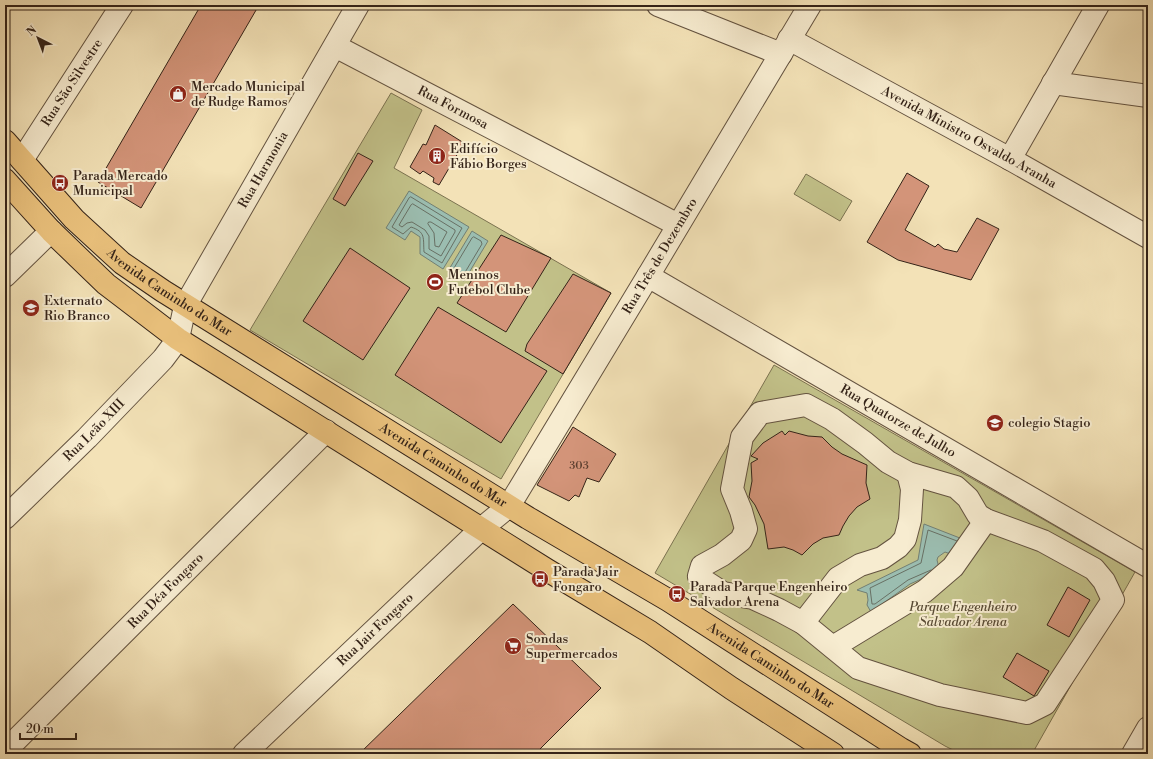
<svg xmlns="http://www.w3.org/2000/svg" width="1153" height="759" viewBox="0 0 1153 759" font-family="'Libre Bodoni',serif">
  <rect width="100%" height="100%" fill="#f3e2b7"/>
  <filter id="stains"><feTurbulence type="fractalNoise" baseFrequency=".005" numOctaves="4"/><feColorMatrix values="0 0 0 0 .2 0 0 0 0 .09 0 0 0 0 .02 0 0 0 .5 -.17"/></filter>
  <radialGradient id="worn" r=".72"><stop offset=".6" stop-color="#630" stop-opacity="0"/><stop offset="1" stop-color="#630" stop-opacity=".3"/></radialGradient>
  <path fill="#c2c189" stroke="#7b7250" d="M391 93 422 110 394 168 611 293 501 479 250 330Z
    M806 174 852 201 840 221 794 194Z
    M774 365 1135 572 1032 754H961L945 746 655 573Z"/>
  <path fill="#9bbdb0" stroke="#727f73" d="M409 191 469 227 443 269 420 254V237L411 231 405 240 386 228Z
    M472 231 488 241 464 281 448 271Z
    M924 524 965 540 953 555 945 552 938 557 937 560 939 568 937 572 910 584 871 612 867 605 868 600 867 593 857 590 918 560Z"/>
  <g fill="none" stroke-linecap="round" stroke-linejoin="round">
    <path stroke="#687064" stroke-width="1" d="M411 197 462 228 442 263 424 252C423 238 426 232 411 227L403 234 392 227 409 198Z
      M413 204 455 230V232L441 256 429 249V236L425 230 412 222 407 223 402 227 399 225 411 205Z
      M429 222H431L447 232 439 247 435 246 434 233 428 224Z
      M474 237 481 241 482 244 464 274H462L455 270 454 268 472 238Z
      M931 570 908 580 875 604H872L870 588 921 563 928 530 957 541"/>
  </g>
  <path fill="#d39479" stroke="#342318" d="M201 5H259L141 208 98 182Z
    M435 125 464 143 439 185 433 182 434 178 423 171 420 174 410 167 423 144 426 145Z
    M358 153 373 161 345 206 333 199Z
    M907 173 929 186 905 230 935 247 938 244 944 249 957 252 977 218 999 229 971 280 898 260 867 242Z
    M501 235 551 258 506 332 457 303Z
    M350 248 410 288 363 360 303 321Z
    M573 274 611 293 563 374 525 351 527 344Z
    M438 307 547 371 501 443 395 375Z
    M573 427 616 454 599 482 587 478 579 497 575 495 569 501 537 485Z
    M782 431 785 435 789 431 808 436 822 437 832 447 842 454 867 465 866 483 870 499 857 507 849 516 843 526 839 535 823 538 813 544 802 555 793 550 784 547 768 549 764 524 755 505 749 497 752 481 751 463 758 459 751 456 763 443Z
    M1068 587 1090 600 1069 637 1047 625Z
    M513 604 601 688 535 754H359Z
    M1017 653 1049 671 1034 696 1003 677Z"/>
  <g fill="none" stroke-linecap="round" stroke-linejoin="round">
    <defs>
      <g id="minor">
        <path d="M658 5 781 54"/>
        <path id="s1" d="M789 39 1010 159 1148 237"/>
        <path id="s2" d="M335 46 678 225"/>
        <path d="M1053 83 1148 96"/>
        <path d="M1010 159 1098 5"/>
        <path id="s3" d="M22 160 122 5"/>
        <path d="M5 276 51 231"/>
        <path id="s4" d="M648 276 1148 566"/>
        <path d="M806 405 832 419 865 443 888 462 908 473 956 487 968 498 978 515 986 520 1043 541 1094 569 1104 581 1113 600 1045 704 1027 713 940 695 858 668 803 623 779 610 753 598 723 593 706 582 699 576 702 566 722 555 741 540 746 529 741 511 732 489 742 437 760 413Z"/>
        <path id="s5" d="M5 518 87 438 163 359 178 339 185 306 358 5"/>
        <path d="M803 623 838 578 860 565 882 558 898 547 905 539 910 520 912 489 908 473"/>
        <path d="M833 647 925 591 953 567 986 520"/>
        <path id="s6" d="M5 751 326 431"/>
        <path id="s7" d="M244 754 481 529 509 506 648 276 810 5"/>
        <path d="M1133 754 1148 728"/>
      </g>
      <g id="major">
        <path id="s8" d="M5 141 74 219 122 263 163 291 528 518 668 600 901 749 910 754"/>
        <path d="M5 180 51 231 106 284 178 339 547 570 650 632 731 688 833 754"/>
      </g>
    </defs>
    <use href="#minor" stroke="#645340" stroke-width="24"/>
    <use href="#major" stroke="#342318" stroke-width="24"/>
    <use href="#minor" stroke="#f7ecd0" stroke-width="22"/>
    <use href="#major" stroke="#eac17c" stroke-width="22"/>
  </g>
  <defs>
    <symbol id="shop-disc" viewBox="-11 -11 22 22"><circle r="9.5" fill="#8f2418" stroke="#f7ecd0"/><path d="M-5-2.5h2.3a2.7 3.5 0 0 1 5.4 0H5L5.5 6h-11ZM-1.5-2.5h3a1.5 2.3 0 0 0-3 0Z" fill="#fff"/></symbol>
    <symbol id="building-disc" viewBox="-11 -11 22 22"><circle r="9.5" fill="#8f2418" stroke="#f7ecd0"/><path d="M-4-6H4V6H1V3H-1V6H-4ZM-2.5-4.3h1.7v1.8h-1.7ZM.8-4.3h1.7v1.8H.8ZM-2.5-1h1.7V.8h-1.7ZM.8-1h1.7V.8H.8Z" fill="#fff"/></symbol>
    <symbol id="bus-disc" viewBox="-11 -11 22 22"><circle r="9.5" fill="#8f2418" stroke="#f7ecd0"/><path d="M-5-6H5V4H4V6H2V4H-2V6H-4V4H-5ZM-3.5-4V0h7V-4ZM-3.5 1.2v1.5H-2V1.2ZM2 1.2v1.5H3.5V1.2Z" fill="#fff"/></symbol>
    <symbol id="stadium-disc" viewBox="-11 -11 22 22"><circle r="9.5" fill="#8f2418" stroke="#f7ecd0"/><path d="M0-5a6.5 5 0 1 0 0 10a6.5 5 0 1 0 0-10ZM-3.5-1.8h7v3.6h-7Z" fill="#fff"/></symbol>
    <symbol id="school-disc" viewBox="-11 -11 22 22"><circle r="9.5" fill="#8f2418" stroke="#f7ecd0"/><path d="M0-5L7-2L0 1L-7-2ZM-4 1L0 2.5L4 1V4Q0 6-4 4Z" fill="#fff"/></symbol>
    <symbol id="supermarket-disc" viewBox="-11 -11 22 22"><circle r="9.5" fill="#8f2418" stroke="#f7ecd0"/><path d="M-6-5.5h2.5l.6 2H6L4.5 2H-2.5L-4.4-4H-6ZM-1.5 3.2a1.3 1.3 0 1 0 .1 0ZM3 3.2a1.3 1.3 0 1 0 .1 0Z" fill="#fff"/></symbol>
  </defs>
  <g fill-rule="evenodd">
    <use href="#shop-disc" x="168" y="84" width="20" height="20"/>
    <use href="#building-disc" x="427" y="146" width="20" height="20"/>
    <use href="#bus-disc" x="50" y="173" width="20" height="20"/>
    <use href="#stadium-disc" x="425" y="272" width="20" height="20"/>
    <use href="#school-disc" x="21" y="298" width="20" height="20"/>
    <use href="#school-disc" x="985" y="413" width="20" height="20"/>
    <use href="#bus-disc" x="530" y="569" width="20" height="20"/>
    <use href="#bus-disc" x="667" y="584" width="20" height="20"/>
    <use href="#supermarket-disc" x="503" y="636" width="20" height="20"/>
  </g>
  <g text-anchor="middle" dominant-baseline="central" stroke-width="4" stroke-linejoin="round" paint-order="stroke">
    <g font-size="11" fill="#5c3f30">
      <text x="579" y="466">303</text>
    </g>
    <g font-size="13" fill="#342318" stroke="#f7ecd0">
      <text stroke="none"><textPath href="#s3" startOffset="92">Rua São Silvestre</textPath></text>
      <text stroke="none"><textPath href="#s2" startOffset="133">Rua Formosa</textPath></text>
      <text stroke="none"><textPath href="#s1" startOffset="205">Avenida Ministro Osvaldo Aranha</textPath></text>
      <text stroke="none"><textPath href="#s5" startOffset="440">Rua Harmonia</textPath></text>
      <text stroke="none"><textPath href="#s7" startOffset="655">Rua Três de Dezembro</textPath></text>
      <text stroke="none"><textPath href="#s8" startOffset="225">Avenida Caminho do Mar</textPath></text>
      <text stroke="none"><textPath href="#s4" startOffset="289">Rua Quatorze de Julho</textPath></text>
      <text stroke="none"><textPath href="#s5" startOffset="125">Rua Leão XIII</textPath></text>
      <text stroke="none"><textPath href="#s8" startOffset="549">Avenida Caminho do Mar</textPath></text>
      <text stroke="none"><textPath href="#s6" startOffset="227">Rua Déa Fongaro</textPath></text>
      <text stroke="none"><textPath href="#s7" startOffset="181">Rua Jair Fongaro</textPath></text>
      <text stroke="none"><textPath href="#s8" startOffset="933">Avenida Caminho do Mar</textPath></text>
    </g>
    <g font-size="13" fill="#342318" stroke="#f7ecd0" text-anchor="start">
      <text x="191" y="87">Mercado Municipal<tspan x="191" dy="15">de Rudge Ramos</tspan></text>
      <text x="450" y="149">Edifício<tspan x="450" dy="15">Fábio Borges</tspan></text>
      <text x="73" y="176">Parada Mercado<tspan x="73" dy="15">Municipal</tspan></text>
      <text x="448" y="275">Meninos<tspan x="448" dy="15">Futebol Clube</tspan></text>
      <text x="44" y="301">Externato<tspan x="44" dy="15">Rio Branco</tspan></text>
      <text x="1008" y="423">colegio Stagio</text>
      <text x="553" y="572">Parada Jair<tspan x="553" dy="15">Fongaro</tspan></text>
      <text x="690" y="587">Parada Parque Engenheiro<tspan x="690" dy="15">Salvador Arena</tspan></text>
      <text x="526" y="639">Sondas<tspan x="526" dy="15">Supermercados</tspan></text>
    </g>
    <g font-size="13" font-style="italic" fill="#584a34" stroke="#f7ecd0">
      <text x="963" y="607">Parque Engenheiro<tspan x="963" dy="15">Salvador Arena</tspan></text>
    </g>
  </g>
  <rect width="1153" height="759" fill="none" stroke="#f3e2b7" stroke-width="20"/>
  <rect x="6" y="6" width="1141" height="747" fill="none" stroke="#342318" stroke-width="2"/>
  <rect x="10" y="10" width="1133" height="739" fill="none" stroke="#342318"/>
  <g transform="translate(38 38) rotate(318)" stroke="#f7ecd0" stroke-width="3" paint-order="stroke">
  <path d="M0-3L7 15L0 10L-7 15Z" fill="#342318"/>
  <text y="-6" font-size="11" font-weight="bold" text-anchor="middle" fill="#342318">N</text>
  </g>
  <path d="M20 733v6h56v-6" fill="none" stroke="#342318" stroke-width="2"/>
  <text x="26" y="733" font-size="12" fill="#342318" stroke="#f7ecd0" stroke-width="3" paint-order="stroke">20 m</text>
  <rect width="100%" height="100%" filter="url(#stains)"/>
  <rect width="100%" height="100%" fill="url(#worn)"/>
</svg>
